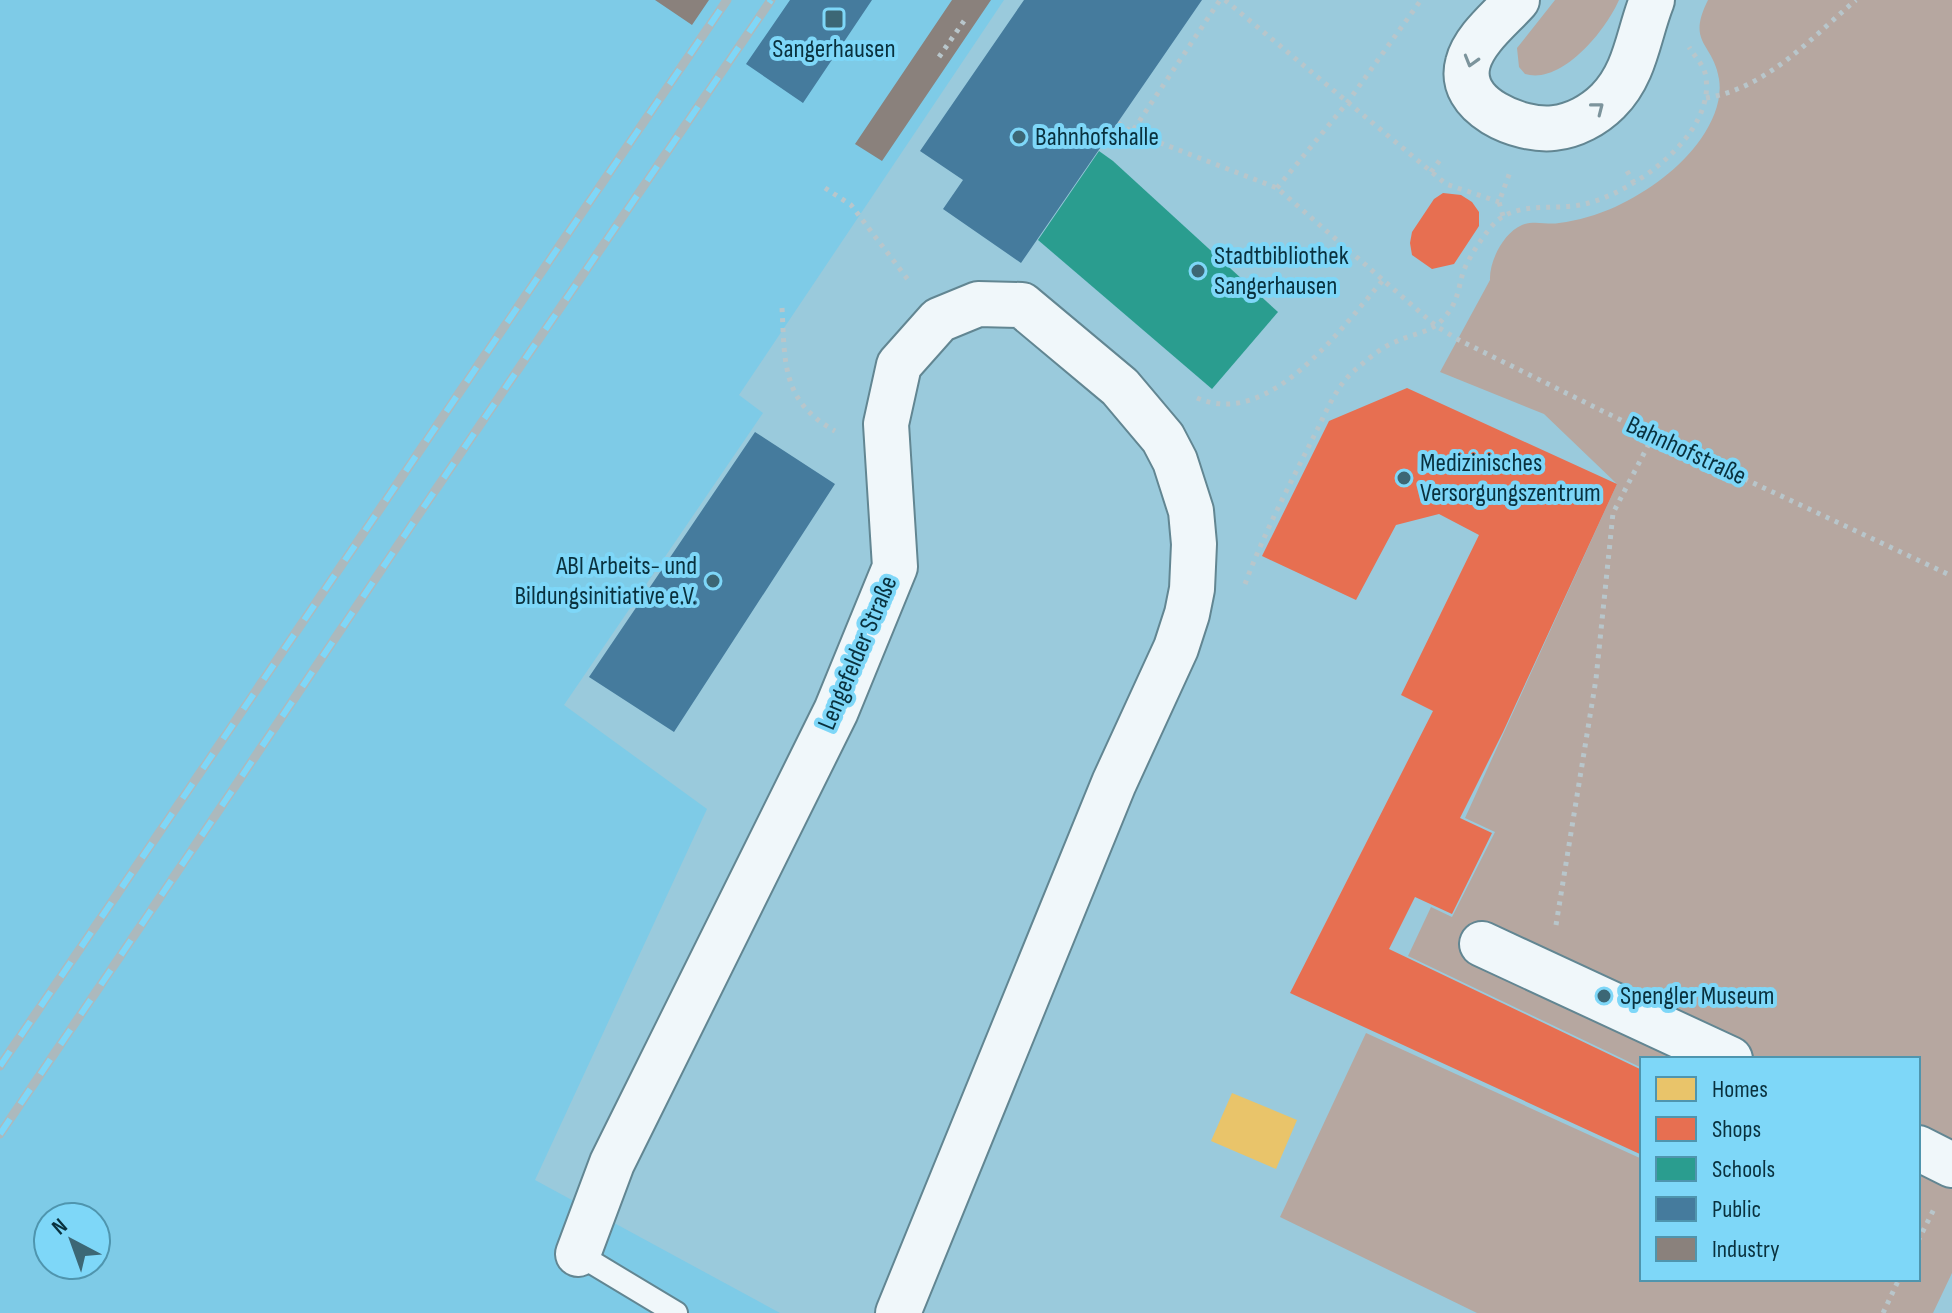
<svg xmlns="http://www.w3.org/2000/svg" width="1952" height="1313" viewBox="0 0 1952 1313" font-family="'Sofia Sans Condensed',sans-serif">
  <rect width="100%" height="100%" fill="#9acadc"/>
  <path fill="#7ecbe7" fill-rule="evenodd" d="M0 0H1004L739 395 763 413 564 705 707 809 535 1180 780 1313H0ZM48 1217H96V1265H48Z"/>
  <path fill="#b6a7a0" d="M1555 0H1619C1606 30 1562 85 1525 74L1519 67 1517 48Z
    M1708 0H1952V1273L1933 1313H1477L1280 1217 1366 1033 1642 1159V1279H1918V1059H1642V1068L1408 956 1431 907 1452 917 1495 832 1465 818 1617 484 1544 414 1440 372 1490 280C1489 262 1503 233 1522 225 1534 220 1547 225 1559 223 1598 218 1633 201 1664 177 1691 157 1725 116 1719 79 1713 42 1686 44 1708 0Z"/>
  <path fill="#e9c46a" d="M1232 1093 1297 1120 1276 1169 1211 1141Z"/>
  <path fill="#e76f51" d="M1443 193 1461 195 1472 202 1479 212V226L1454 264 1432 269 1412 255 1410 243 1412 232 1434 199Z
    M1407 388 1617 484 1503 732 1460 818 1492 833 1452 914 1415 897 1389 949 1642 1070V1155L1290 993 1433 711 1401 695 1479 535 1439 514 1396 525 1356 600 1262 556 1329 421Z"/>
  <path fill="#2a9d8f" d="M1099 151 1113 161 1278 312 1212 389 1038 240Z"/>
  <path fill="#457b9d" d="M790 0H872L803 103 746 64Z
    M1024 0H1202L1021 263 943 209 963 180 920 151Z
    M755 432 835 484 674 732 589 677Z"/>
  <path fill="#8a817c" d="M655 0H709L692 25Z
    M952 0H991L882 161 855 144Z"/>
  <g fill="none" stroke-linecap="round" stroke-linejoin="round">
    <defs>
      <path id="service" d="M578 1254 676 1313"/>
      <path id="minor" d="M1517 0C1501 18 1474 39 1468 63 1456 106 1520 132 1554 128 1574 126 1594 115 1608 101 1636 73 1638 35 1652 0
        M1482 944 1730 1059
        M1918 1148 1952 1165
        M578 1254 612 1163 836 711 895 567 886 424 899 365 939 320 978 304 1022 305 1120 387 1163 438 1175 461 1191 511 1194 544 1192 589 1187 614 1176 648 1114 783 898 1313"/>
    </defs>
    <use href="#service" stroke="#628692" stroke-width="26"/>
    <use href="#minor" stroke="#628692" stroke-width="48"/>
    <path stroke="#b8c6cb" stroke-width="5" stroke-dasharray="4 6" stroke-linecap="butt" d="M1225 0 1446 184 1499 202
      M939 57 964 21
      M1706 98C1767 88 1810 39 1856 0
      M1118 123 1132 132 1220 0
      M1132 132 1277 188 1436 326 1457 339 1653 436 1952 576
      M1627 171 1634 183
      M1431 172 1440 160
      M825 188 851 205 909 281
      M1277 188 1347 103 1421 0
      M1503 216 1499 202 1510 172
      M782 308C785 362 781 401 835 431
      M1197 398C1270 430 1342 327 1384 279
      M1245 584C1264 533 1290 484 1314 436 1326 413 1335 387 1355 370 1367 360 1380 348 1395 342 1411 334 1431 333 1443 319 1457 303 1457 295 1462 276 1465 262 1487 229 1498 220 1522 201 1556 211 1585 204 1634 192 1714 136 1706 78 1705 66 1695 57 1689 47
      M1556 925 1596 679 1613 513 1653 436
      M1918 1241 1934 1209
      M1883 1313 1899 1279"/>
    <use href="#service" stroke="#f0f7fa" stroke-width="22"/>
    <use href="#minor" stroke="#f0f7fa" stroke-width="44"/>
    <defs>
      <path id="rail" d="M0 1066 727 0
        M0 1134 419 514 771 0"/>
    </defs>
    <use href="#rail" stroke="#acb9bd" stroke-width="9"/>
    <use href="#rail" stroke="#7ed7f8" stroke-width="6" stroke-dasharray="18" stroke-linecap="butt"/>
  </g>
  <defs><path id="oneway-chevron" d="M-2-3.5L2.5 0L-2 3.5" fill="none" stroke-width="1.6" stroke-linecap="round" stroke-linejoin="round" transform="scale(2)"/></defs>
  <g stroke="#7c949c">
    <use href="#oneway-chevron" transform="translate(1471 61) rotate(106)"/>
    <use href="#oneway-chevron" transform="translate(1598 108) rotate(-38)"/>
  </g>
  <g fill="#3c6775" stroke="#7ed7f8" stroke-width="3">
    <rect x="824" y="9" width="20" height="20" rx="4"/>
    <circle cx="1019" cy="137" r="8"/>
    <circle cx="1198" cy="271" r="8"/>
    <circle cx="1404" cy="478" r="8"/>
    <circle cx="713" cy="581" r="8"/>
    <circle cx="1604" cy="996" r="8"/>
  </g>
  <g text-anchor="middle" dominant-baseline="central" stroke-width="8" stroke-linejoin="round" paint-order="stroke">
    <g font-size="26" fill="#09313e" stroke="#7ed7f8" text-anchor="start">
      <text x="834" y="49" text-anchor="middle">Sangerhausen</text>
      <text x="1035" y="137">Bahnhofshalle</text>
      <text x="1214" y="256">Stadtbibliothek<tspan x="1214" dy="30">Sangerhausen</tspan></text>
      <text x="1420" y="463">Medizinisches<tspan x="1420" dy="30">Versorgungszentrum</tspan></text>
      <text x="697" y="566" text-anchor="end">ABI Arbeits- und<tspan x="697" dy="30">Bildungsinitiative e.V.</tspan></text>
      <text x="1620" y="996">Spengler Museum</text>
    </g>
    <g font-size="26" fill="#09313e" stroke="#7ed7f8">
      <text transform="translate(1686 451) rotate(25)">Bahnhofstraße</text>
      <text transform="translate(858 653) rotate(-67)">Lengefelder Straße</text>
    </g>
  </g>
  <rect x="1640" y="1057" width="280" height="224" fill="#7ed7f8" stroke="#4f95ae" stroke-width="2"/>
  <rect x="1656" y="1077" width="40" height="24" fill="#e9c46a" stroke="#4f95ae" stroke-width="2"/>
  <text x="1712" y="1097" font-size="24" fill="#09313e">Homes</text>
  <rect x="1656" y="1117" width="40" height="24" fill="#e76f51" stroke="#4f95ae" stroke-width="2"/>
  <text x="1712" y="1137" font-size="24" fill="#09313e">Shops</text>
  <rect x="1656" y="1157" width="40" height="24" fill="#2a9d8f" stroke="#4f95ae" stroke-width="2"/>
  <text x="1712" y="1177" font-size="24" fill="#09313e">Schools</text>
  <rect x="1656" y="1197" width="40" height="24" fill="#457b9d" stroke="#4f95ae" stroke-width="2"/>
  <text x="1712" y="1217" font-size="24" fill="#09313e">Public</text>
  <rect x="1656" y="1237" width="40" height="24" fill="#8a817c" stroke="#4f95ae" stroke-width="2"/>
  <text x="1712" y="1257" font-size="24" fill="#09313e">Industry</text>
  <g transform="translate(72 1241) rotate(319)"><circle r="38" fill="#7ed7f8" stroke="#4f95ae" stroke-width="2"/>
  <path d="M0-6L14 30L0 20L-14 30Z" fill="#3c6775"/>
  <text y="-12" font-size="22" font-weight="bold" text-anchor="middle" fill="#09313e">N</text>
  </g>
</svg>
